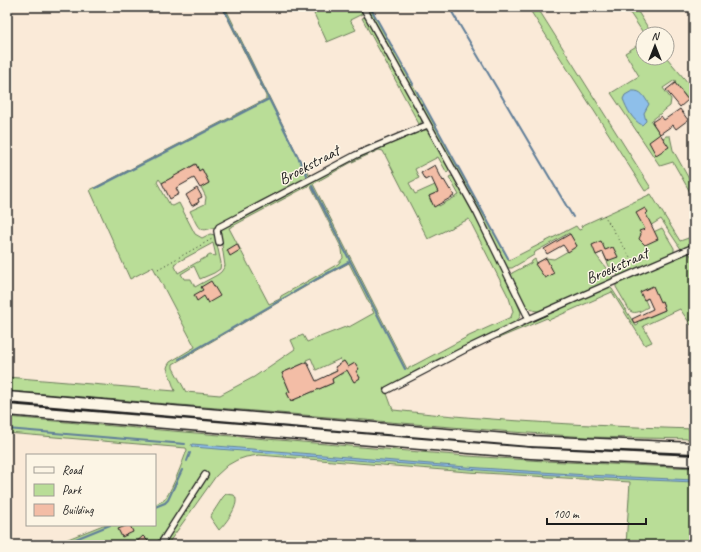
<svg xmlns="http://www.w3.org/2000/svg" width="701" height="552" viewBox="0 0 701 552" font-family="Caveat,sans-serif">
  <rect width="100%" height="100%" fill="#faead8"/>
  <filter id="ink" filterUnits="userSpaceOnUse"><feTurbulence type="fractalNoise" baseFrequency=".025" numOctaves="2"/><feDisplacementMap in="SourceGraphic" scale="8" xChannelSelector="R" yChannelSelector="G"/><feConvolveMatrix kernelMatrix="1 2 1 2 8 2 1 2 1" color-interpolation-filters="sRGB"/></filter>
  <g filter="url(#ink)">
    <path fill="#b9dd97" stroke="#6a7c5a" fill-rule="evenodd" d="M222 7H225L304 168 309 174 312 175 366 147 418 126 419 124 362 18 366 17 422 119 420 126 352 155 220 225C198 234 200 231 190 211L205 204 206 197 201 187 209 183 202 169 199 171 195 164 190 167 193 174H192L189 169 162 183 159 179 157 182 170 205 173 206 179 203 195 234 202 238 210 234 215 235 221 263 220 269 214 273 200 279 194 266 181 274 184 279H191L195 287 217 275 221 272 225 266 220 231 225 226 364 153 420 130H427L429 132 450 169 447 173 438 157 415 169 419 178 409 183 415 194 435 185 438 192 429 196 431 202 436 199 439 206 459 195 449 177 451 176 454 177 497 257 521 312 520 317 514 324 432 362 385 388 393 410C493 421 594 426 694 429V439L588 437 513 432 7 391V377L175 391 167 368 168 365 170 362 195 347 153 267 130 279 90 190 266 99V96ZM379 150 383 151 428 239 469 219 509 298 513 311 511 317 469 336 407 369 313 184 350 163ZM310 185 342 249 343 258 338 264 281 296 280 299 269 304 229 228ZM213 243 216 256 210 255 178 273 174 264ZM349 263 374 313 349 327 348 326 307 342 303 335 291 340 295 349 254 377 220 395 186 392 173 368V364L315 281ZM311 358 316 370 340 359 341 363 344 361 348 367 355 363 358 369 356 371 360 378 354 382 347 370 340 375 337 371 330 374 333 383 291 401 287 393 290 392 282 373 307 362 306 360Z
      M311 7H361L363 12 362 14 350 20 356 30 327 42Z
      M367 7H370L509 260 576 226 579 230 582 229 581 226 651 194 680 241 694 236V244L681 249 661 219 645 229 647 235 662 228 674 248V252L619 277 609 266 603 252 596 255 612 276V279L546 310C524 317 518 291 511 276L512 273 531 263 532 261 535 259 537 263 546 258 554 259 577 246 569 233 535 252 534 255 512 268H508L469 194Z
      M528 7H537L651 188 645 191Z
      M626 7H635L652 34H644Z
      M643 42V58H667L694 90V100L690 102 675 83 676 82 675 80 663 88 671 99 670 106 651 121 664 140 663 138 666 136H670L673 150 694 188V199L673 162 660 166 611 93 639 76 625 53Z
      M687 253 690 254 694 260V323L691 325 680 309 643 326 652 342 645 345 612 292 549 320 547 318 499 338H495L609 287 612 289 636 326 638 325 636 320 638 316 640 321 665 310 662 301 657 303 650 297 645 300 648 307C642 310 636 315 630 311L616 287V284Z
      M7 417 467 456 544 461 694 468V545H626L630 482 468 472 259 455 246 457 237 460 228 465 216 476 167 545H163L208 476 204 473 169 527 156 545H53L103 525H155V504C158 503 161 502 164 500 171 493 183 461 187 450L186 448 7 433Z
      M226 494 234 495C242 503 225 524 219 530L210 517 223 497Z"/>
    <path fill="#8ebfea" stroke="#607e98" d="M632 91C642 90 644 97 649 104L644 113 646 121 642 125C632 120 627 109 623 99L625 95Z
      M192 444 466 467 587 475 694 480V482L604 478 492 471 193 447 191 446Z"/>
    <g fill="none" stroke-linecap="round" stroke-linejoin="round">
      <path stroke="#607e98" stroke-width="2" d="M223 7 307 175
        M370 7 413 84
        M449 7 573 217
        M416 90 508 258
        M312 186 405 369
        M96 188 269 99
        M179 359 315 280 350 261
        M7 429 185 444
        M187 461 190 453
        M155 507 165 503 168 500 182 470
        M61 545 110 525"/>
    </g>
    <path fill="#f3bda6" stroke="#1c1c1c" d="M675 83 688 100 680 107 666 90Z
      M680 109 688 120 676 129 673 125 660 134 669 147 656 155 649 142 660 134 652 122 661 116 664 120Z
      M196 164 199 171 202 169 209 183 200 188 194 178 176 188 179 194 170 199 162 183Z
      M435 165 443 181 444 180 450 190 451 189 454 196 434 207 429 196 438 192 431 177 425 180 421 173Z
      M197 188 202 197 198 199 199 202 192 206 186 195Z
      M645 208 648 212 646 214 658 239 645 245 639 239 641 234 639 231 645 229 636 213Z
      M570 234 577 246 568 252 563 245 547 254 544 249Z
      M601 241 605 250 613 247 618 257 607 261 603 252 596 255 592 245Z
      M237 244 240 250 230 256 227 250Z
      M546 258 554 273 545 278 535 264Z
      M211 281 220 296 208 303 204 296 197 301 194 295 203 290 201 287Z
      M653 286 660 302 662 301 665 310 634 323 632 319 653 309 648 298 644 300 640 292Z
      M344 361 348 367 355 363 359 369 356 371 360 378 354 382 347 370 332 379 333 383 291 401 287 393 290 392 282 373 307 362 316 381 337 371 335 367Z
      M128 525H130L133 532 122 537 118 529Z
      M143 536 152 545H133Z"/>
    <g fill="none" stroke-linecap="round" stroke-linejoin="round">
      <defs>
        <path id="street" d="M363 7 477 213 529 319 638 271 694 247
          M219 242 217 231 219 227 356 155 427 125
          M387 390 464 350 529 319
          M160 545 205 475"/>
        <path id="highway" d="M7 397 529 441 694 448
          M7 410 531 453 694 461"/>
      </defs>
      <use href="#street" stroke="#1c1c1c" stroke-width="8"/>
      <use href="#highway" stroke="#1c1c1c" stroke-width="13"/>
      <path stroke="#1c1c1c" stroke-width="1" stroke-dasharray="1 3" stroke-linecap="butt" d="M604 215 635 265
        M158 269 212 239
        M683 545 694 536"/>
      <use href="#street" stroke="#fcf5e5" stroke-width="5.5"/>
      <use href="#highway" stroke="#fcf5e5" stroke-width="10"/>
    </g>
  </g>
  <g text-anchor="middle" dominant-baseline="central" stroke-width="3" stroke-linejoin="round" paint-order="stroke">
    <g font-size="16" fill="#1c1c1c" stroke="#fcf5e5">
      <text transform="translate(309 165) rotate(-28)">Broekstraat</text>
      <text transform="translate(617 266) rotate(-24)">Broekstraat</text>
    </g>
  </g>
  <rect width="701" height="552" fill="none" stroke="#fcf5e5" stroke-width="24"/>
  <rect x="12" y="12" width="677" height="528" fill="none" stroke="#1c1c1c" stroke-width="1.5" filter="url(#ink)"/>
  <rect x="26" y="454" width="130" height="72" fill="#fcf5e5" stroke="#a29e95"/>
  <rect x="34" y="467" width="20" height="6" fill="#fcf5e5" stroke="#a29e95"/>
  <text x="62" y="474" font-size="12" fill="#1c1c1c">Road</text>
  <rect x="34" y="484" width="20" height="12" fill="#b9dd97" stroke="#a29e95"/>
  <text x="62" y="494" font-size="12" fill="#1c1c1c">Park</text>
  <rect x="34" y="504" width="20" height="12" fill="#f3bda6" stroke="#a29e95"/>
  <text x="62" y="514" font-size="12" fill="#1c1c1c">Building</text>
  <g transform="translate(655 46)"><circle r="19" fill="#fcf5e5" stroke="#a29e95"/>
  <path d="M0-3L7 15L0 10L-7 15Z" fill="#1c1c1c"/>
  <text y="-6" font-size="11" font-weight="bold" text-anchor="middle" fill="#1c1c1c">N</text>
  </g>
  <path d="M547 518v6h99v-6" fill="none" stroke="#1c1c1c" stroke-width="2"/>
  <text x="553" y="518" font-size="12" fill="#1c1c1c" stroke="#fcf5e5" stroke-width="3" paint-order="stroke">100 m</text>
</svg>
